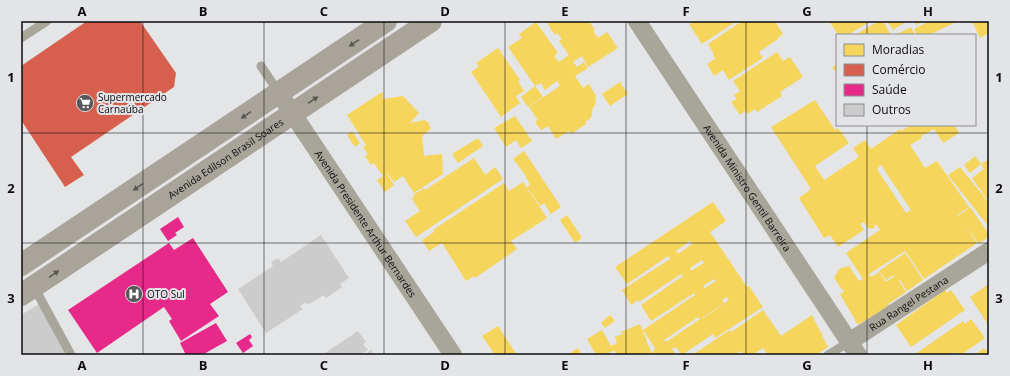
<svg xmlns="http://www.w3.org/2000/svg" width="1010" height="376" viewBox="0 0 1010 376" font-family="'Open Sans',sans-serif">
  <rect width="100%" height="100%" fill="#e4e5e6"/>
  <path fill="#f6d55c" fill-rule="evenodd" d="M546 21H589L595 30 593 31 598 38 607 32 618 48 588 67 582 56 573 62 577 67 584 62 588 68 575 76 583 88 589 84 596 96 595 106 593 107 591 118 585 122 586 124 571 134 569 131 556 139 548 126 541 130 535 122 538 120 529 107 560 86 557 81 545 90 541 83 535 86 543 97 528 107 521 97 535 86 508 47 522 38 519 34 536 22 558 53 554 56 559 62 569 55 559 41 562 39 557 33 555 35Z
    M694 21H737L702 44 689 24Z
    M742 21H775L783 34 778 38V39L759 52 763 58 729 80 723 70 714 76 707 64 715 59 713 55 714 54 708 44Z
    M829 21H871L851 33 853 35H838Z
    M879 21H883L891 35H855Z
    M887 21H907L893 30Z
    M914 21H925L916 25Z
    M930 21H955L956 22 929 35H917L914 29Z
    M972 21H989V33L980 38Z
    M911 27 915 35H895Z
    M498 48 520 80 518 81 524 91 516 96 520 103 501 117 471 72 479 66 476 63Z
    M777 52 783 61 790 57 803 77 780 92 782 96 757 112 755 109 747 114 745 111 740 115 731 102 737 99 734 95 740 91 733 81Z
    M837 64V74L832 67Z
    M620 82 628 94 610 106 602 94Z
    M382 92 383 94V99L403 96 419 113 410 123 424 120 428 122 431 129 422 136 424 156 442 154 443 174 414 193 403 176 394 182 388 174H387L394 185 385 192 377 180 383 176 374 163 371 165 365 156 368 154 363 147 366 145 347 115Z
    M815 100 835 130 838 128 849 143 815 166 824 180 859 157 853 148 865 140 871 149 900 129 901 131 911 125H954L959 133 943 143 934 129 921 136 922 138 910 145 925 168 937 161 969 207 957 215 958 216 970 207 989 234V236L979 244 962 221 977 243 924 279 905 251 869 274 871 277 879 272 886 282 895 276 894 275 886 280 879 271 905 253 923 280 907 291 900 280 899 281 906 292 888 304 889 306 858 325 840 294 844 292 834 278 839 269 849 266 859 281 863 279 846 253 880 230 876 224 873 229 868 228 864 222 860 224 864 230 838 247 830 235 824 238 799 198 811 189 771 127ZM881 165 911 210 906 213 877 169Z
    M515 116 532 141 521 148 516 140 506 147 494 128Z
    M352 131 360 143 355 147 347 135Z
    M478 138 483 146 458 163 452 154Z
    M524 151 561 207 551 214 544 203 540 206 527 187 530 185 524 173 513 159Z
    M975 156 981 164 970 173 964 165Z
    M474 158 485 175 495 167 503 179 416 237 405 221 420 211 412 199 414 197 413 195 424 188 425 190Z
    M989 159V202L972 178 984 169 981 164Z
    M960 167 989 203V227L948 175Z
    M523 182 547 218 511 241 517 249 475 278 474 276 466 281 442 243 429 251 422 240 434 232 433 230 504 183 509 191Z
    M713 202 726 221 710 232 747 287 749 286 763 307 715 338 713 334 682 355 676 347 672 349 676 355H651L655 348 643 330 695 295 694 293 651 321 641 305 683 276 681 274 639 302 638 300 631 305 622 290 670 259 668 256 627 284 615 267ZM690 241 692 244 678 254 676 251ZM702 260 704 263 691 271 690 268ZM714 279 716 281 705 288 703 286ZM727 297 729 300 702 319V318L724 303 722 300ZM698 317 700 319 666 342 664 340Z
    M567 215 582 238 575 243 560 220Z
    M989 284V326L970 297Z
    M945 290 947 293 951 290 965 310 911 347 896 325Z
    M763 310 781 336 812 315 828 347 816 355H768L763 348 752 355H743L741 351 735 355H692L730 330 731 332Z
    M610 315 615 321 605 328 601 323Z
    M971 319 985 338 961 355H956L954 352 950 355H914L963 321 965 324Z
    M640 324 652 354 649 355H617L615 351H613L605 355H596L587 339 602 330 611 346 617 343 615 337 623 334 621 332Z
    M498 326 517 355H495L482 336Z
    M578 348 582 355H567Z
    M984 348 986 351 989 349V355H974Z"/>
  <path fill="#d6604d" d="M87 21H140L176 73 174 87 71 157 84 175 65 187 21 120V66Z"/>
  <path fill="#e7298a" d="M178 217 184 227 175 233 177 235 168 241 160 229Z
    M193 238 228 292 210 304 219 316 181 341 169 321 172 319 164 307 97 353 68 310 169 243 174 250Z
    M216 323 227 341 202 355H181L185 353 180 343Z
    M250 334 252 337 249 340 253 346 243 353 236 343Z"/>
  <path fill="#ccc" d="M321 235 349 278 340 284 342 287 326 298 324 295 307 305 306 302 300 306 303 309 266 333 238 289 273 266 271 262 278 258 281 262Z
    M39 304 58 340 66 355H21V315Z
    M358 331 366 342 363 344 368 350 363 353 364 355 371 350 374 355H322Z"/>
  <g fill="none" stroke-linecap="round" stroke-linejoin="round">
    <path stroke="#a8a59a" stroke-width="9" d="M21 38 47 21
      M261 66 279 93
      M34 287 71 355
      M828 355 849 342"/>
    <g stroke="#a8a59a" stroke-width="18">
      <path id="s1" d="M637 21 858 355"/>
      <path id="s2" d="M279 93 453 355"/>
      <path id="s3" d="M849 342 989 251"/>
    </g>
    <g stroke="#a8a49a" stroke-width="22">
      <path d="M21 265 386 21"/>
      <path id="s4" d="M21 295 431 21"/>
    </g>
  </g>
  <defs><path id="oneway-solid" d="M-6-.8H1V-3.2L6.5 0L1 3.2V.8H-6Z"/></defs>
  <g fill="#5a5854">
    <use href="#oneway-solid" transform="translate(354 43) rotate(146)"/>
    <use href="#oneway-solid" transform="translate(313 100) rotate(-34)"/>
    <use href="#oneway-solid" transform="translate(246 115) rotate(146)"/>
    <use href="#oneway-solid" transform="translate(138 187) rotate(146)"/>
    <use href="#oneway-solid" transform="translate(54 274) rotate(-34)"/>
  </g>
  <path fill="none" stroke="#0c0c0e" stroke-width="1" stroke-opacity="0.55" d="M143 21V355M264 21V355M384 21V355M505 21V355M626 21V355M746 21V355M867 21V35M867 125V355M21 133H989M21 243H989"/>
  <defs>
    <symbol id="supermarket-disc" viewBox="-11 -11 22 22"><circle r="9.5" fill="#58585a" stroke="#e3e4e7"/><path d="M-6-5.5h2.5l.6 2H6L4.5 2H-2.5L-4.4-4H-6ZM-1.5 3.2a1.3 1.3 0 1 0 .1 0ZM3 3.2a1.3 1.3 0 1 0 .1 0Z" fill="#fff"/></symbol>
    <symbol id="hospital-disc" viewBox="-11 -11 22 22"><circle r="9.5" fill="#58585a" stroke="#e3e4e7"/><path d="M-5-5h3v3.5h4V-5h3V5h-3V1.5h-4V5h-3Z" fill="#fff"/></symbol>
  </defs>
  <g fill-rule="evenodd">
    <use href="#supermarket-disc" x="75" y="93" width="20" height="20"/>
    <use href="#hospital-disc" x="124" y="284" width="20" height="20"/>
  </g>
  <g text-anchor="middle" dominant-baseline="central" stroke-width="4" stroke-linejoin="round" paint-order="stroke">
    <g font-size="10" fill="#0c0c0e" stroke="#e3e4e7" text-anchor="start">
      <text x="98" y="97">Supermercado<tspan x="98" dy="12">Carnaúba</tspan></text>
      <text x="147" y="294">OTO Sul</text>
    </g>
    <g font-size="10" fill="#0c0c0e" stroke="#e3e4e7">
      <text stroke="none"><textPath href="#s4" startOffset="246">Avenida Edilson Brasil Soares</textPath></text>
      <text stroke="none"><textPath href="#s1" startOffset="200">Avenida Ministro Gentil Barreira</textPath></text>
      <text stroke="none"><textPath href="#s2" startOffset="157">Avenida Presidente Arthur Bernardes</textPath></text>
      <text stroke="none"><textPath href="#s3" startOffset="71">Rua Rangel Pestana</textPath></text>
    </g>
  </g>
  <rect width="1010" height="376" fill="none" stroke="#e3e4e7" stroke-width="44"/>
  <rect x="836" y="34" width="140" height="92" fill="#e3e4e7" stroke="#8d8e90"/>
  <rect x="844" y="44" width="20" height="12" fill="#f6d55c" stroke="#8d8e90"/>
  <text x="872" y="54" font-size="12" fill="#0c0c0e">Moradias</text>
  <rect x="844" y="64" width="20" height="12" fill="#d6604d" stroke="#8d8e90"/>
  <text x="872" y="74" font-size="12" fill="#0c0c0e">Comércio</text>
  <rect x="844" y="84" width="20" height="12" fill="#e7298a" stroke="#8d8e90"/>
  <text x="872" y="94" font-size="12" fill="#0c0c0e">Saúde</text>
  <rect x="844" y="104" width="20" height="12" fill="#cccccc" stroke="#8d8e90"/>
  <text x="872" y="114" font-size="12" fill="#0c0c0e">Outros</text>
  <rect x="22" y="22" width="966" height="332" fill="none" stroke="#0c0c0e" stroke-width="1.5"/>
  <g font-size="13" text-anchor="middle" font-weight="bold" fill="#0c0c0e">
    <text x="82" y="16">A</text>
    <text x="203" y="16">B</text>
    <text x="324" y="16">C</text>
    <text x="445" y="16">D</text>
    <text x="565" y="16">E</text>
    <text x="686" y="16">F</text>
    <text x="807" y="16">G</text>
    <text x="928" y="16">H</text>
    <text x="11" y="82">1</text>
    <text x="999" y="82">1</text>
    <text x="11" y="193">2</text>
    <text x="999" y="193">2</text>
    <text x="11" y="303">3</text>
    <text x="999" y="303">3</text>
    <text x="82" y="370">A</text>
    <text x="203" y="370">B</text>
    <text x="324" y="370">C</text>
    <text x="445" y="370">D</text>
    <text x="565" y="370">E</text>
    <text x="686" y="370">F</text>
    <text x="807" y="370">G</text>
    <text x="928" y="370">H</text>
  </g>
</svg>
